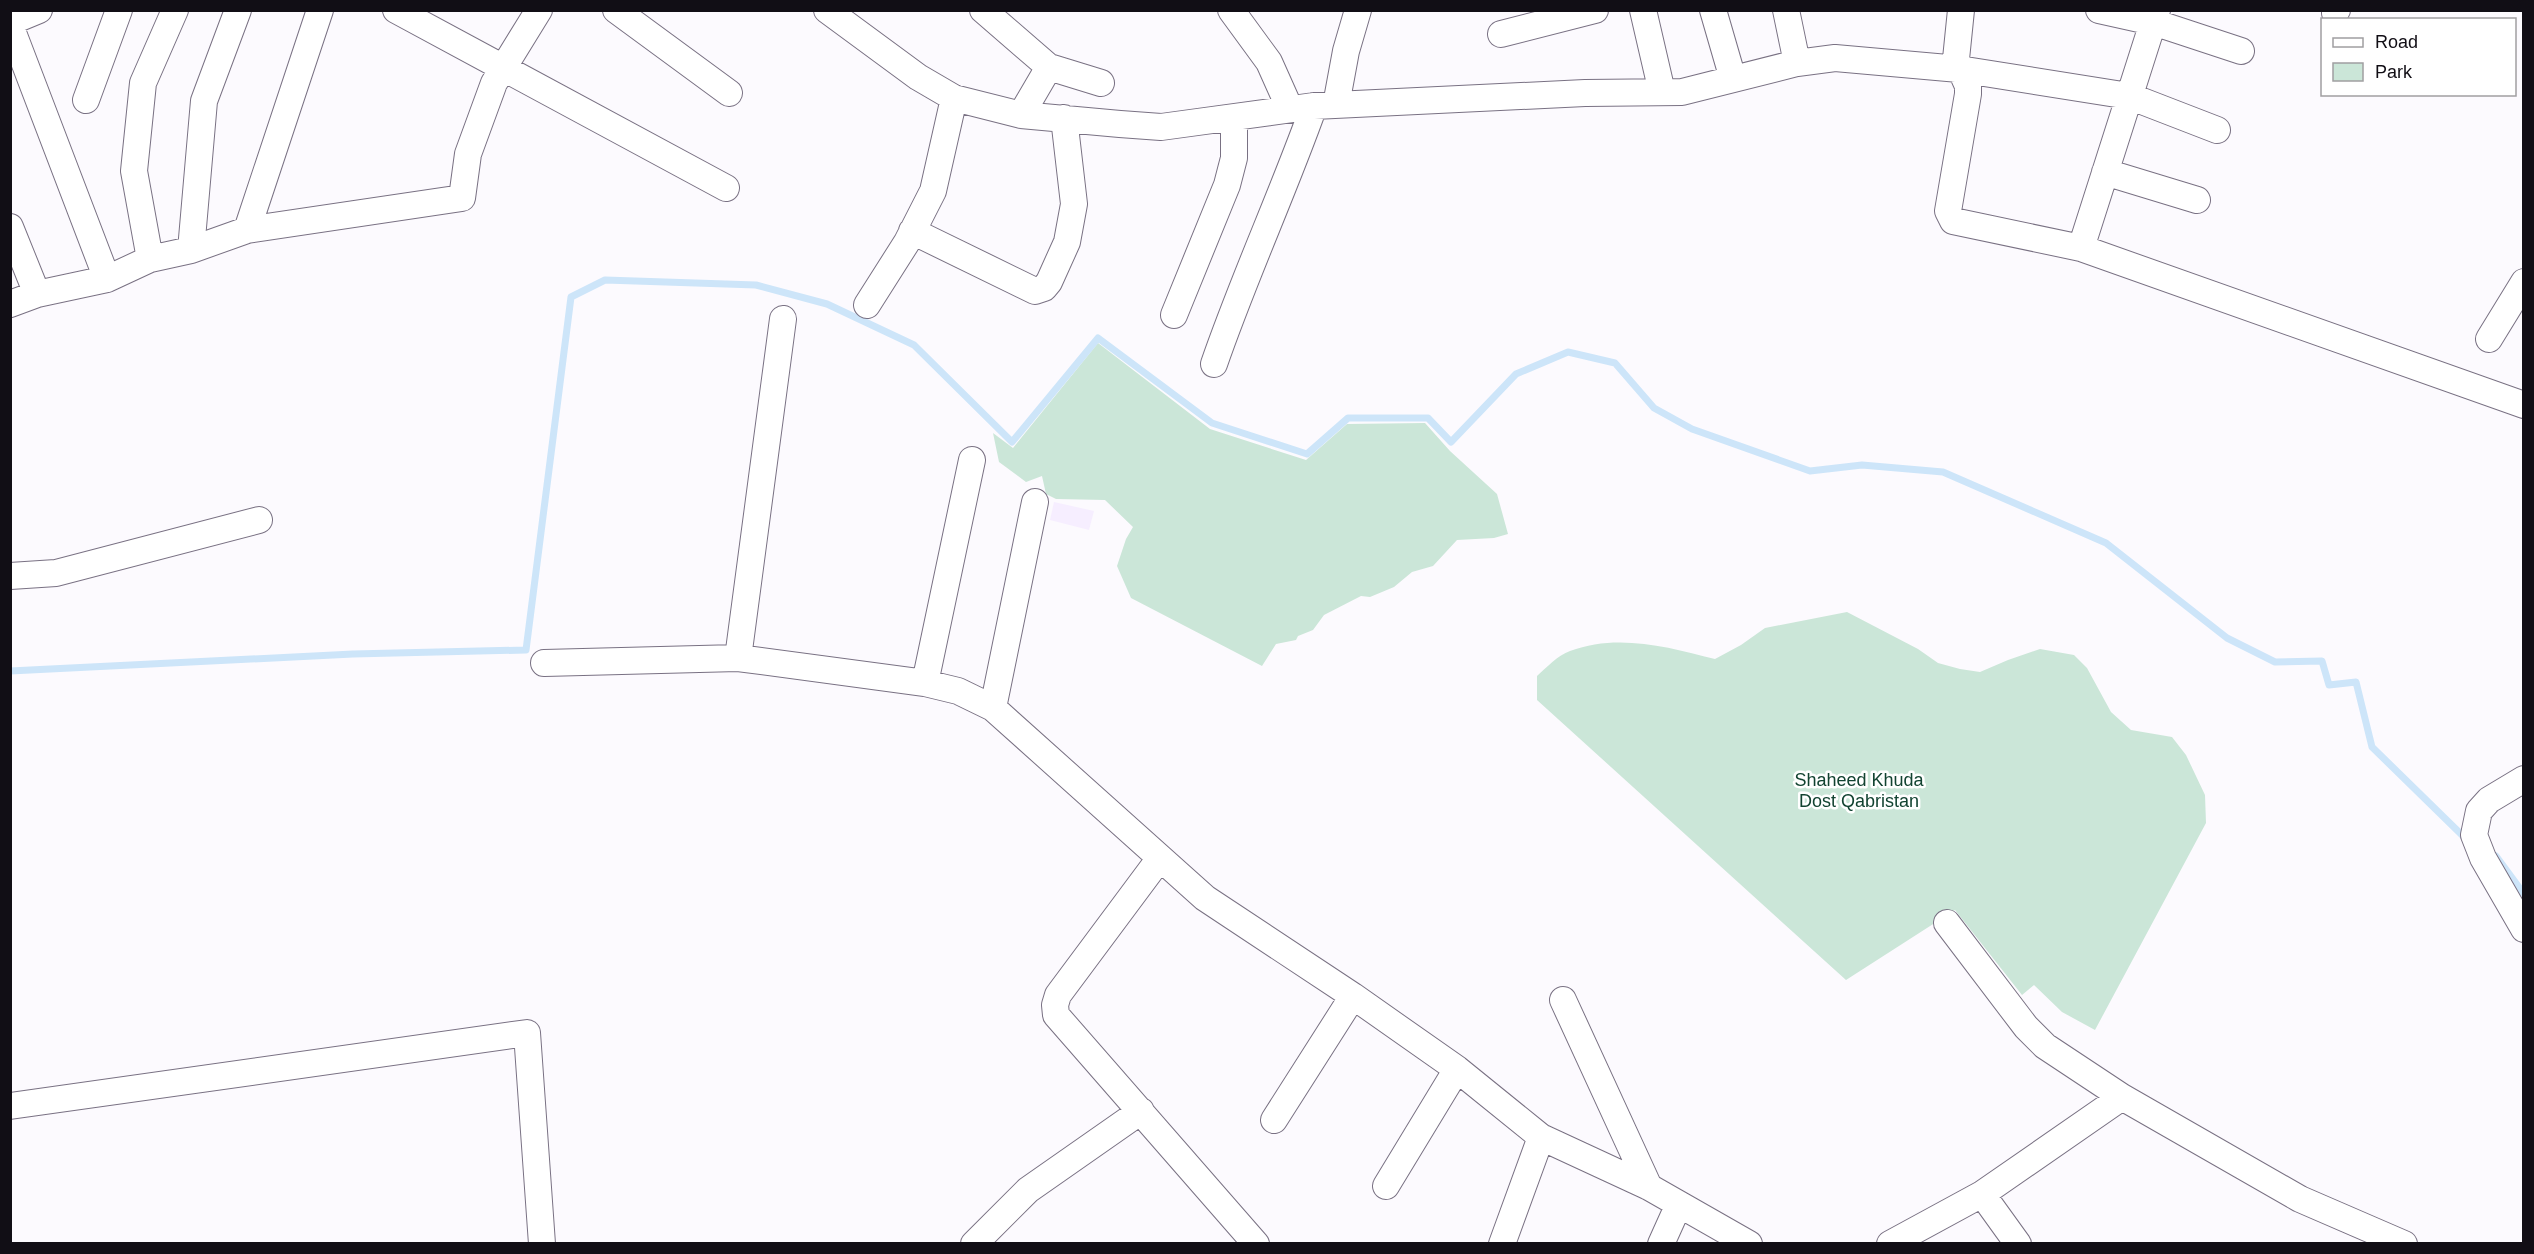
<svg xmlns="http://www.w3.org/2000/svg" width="2534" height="1254" viewBox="0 0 2534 1254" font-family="Helvetica,sans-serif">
  <rect width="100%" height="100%" fill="#fcfafe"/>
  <path fill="#f6eeff" d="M1054 502 1094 511 1089 530 1050 520Z"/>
  <path fill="#cbe6d8" d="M1098 343 1210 429 1306 460 1347 424 1425 423 1450 451 1497 494 1508 534 1494 538 1457 540 1433 566 1412 572 1394 587 1370 597 1361 596 1324 615 1313 630 1298 636 1296 640 1276 644 1262 666 1131 598 1117 566 1126 539 1133 527 1105 500 1056 499 1046 494 1042 476 1026 482 999 462 993 433 1013 448Z
    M1847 612 1918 649 1938 663 1960 669 1980 672 2008 660 2040 649 2074 655 2087 668 2111 712 2131 730 2172 737 2186 755 2205 795 2206 823 2095 1030 2062 1012 2034 985 2022 995 1955 910 1846 980 1537 700V676C1546 668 1558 655 1570 651 1617 633 1669 647 1715 659L1741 645 1765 628Z"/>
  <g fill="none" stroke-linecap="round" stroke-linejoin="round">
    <path stroke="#cde5f9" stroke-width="7" d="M10 671 353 654 526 650 571 297 605 280 756 285 827 304 914 345 1012 442 1098 338 1212 423 1307 454 1348 418H1428L1451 442 1516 374 1568 352 1615 363 1654 408 1692 429 1810 471 1862 465 1943 472 2106 543 2227 638 2275 662 2322 661 2329 685 2356 682 2372 747 2463 836
      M2496 856 2524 894"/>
    <defs>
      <path id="minor" d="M396 10 726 188
        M616 10 729 93
        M827 10 918 77 954 98 1021 115 1120 124 1161 127 1314 106 1585 93 1682 92 1797 63 1835 58 1959 69 2129 96 2217 130
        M983 10 1049 67 1101 83
        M1231 10 1269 62 1290 109
        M1643 10 1662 92
        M1713 10 1733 79
        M1786 10 1797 63
        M1961 10 1956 59 1968 86V94L1948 211 1953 221 2081 248 2524 405
        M2099 10 2153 22 2241 51
        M2335 13 2337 10
        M10 22 39 10
        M10 25 107 279
        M1501 34 1595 10
        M86 100 119 10
        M1336 105 1346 51 1358 10
        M1021 115 1049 67
        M2105 172 2197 200
        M10 227 37 294
        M247 230 320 10
        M912 231 1035 291 1044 288 1049 282 1067 242 1074 204 1064 118
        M2081 248 2157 10
        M191 250 204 101 238 10
        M150 259 134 171 143 83 175 10
        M10 304 37 294 107 279 150 259 191 250 247 230 462 198 468 154 494 83 539 10
        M867 305 907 242 933 191 954 98
        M1174 315 1227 185 1234 158V118
        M2489 339 2524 282
        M1214 364C1244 277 1283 193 1314 106
        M10 576 56 573 259 520
        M738 658 783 319
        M544 663 738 658 925 683 958 691 993 708 1205 898 1353 996 1457 1069 1541 1137 1649 1187 1749 1244
        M925 683 972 460
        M993 708 1035 502
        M2524 779 2489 800 2479 811 2474 835 2483 858 2524 929
        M1160 858 1058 995 1055 1005 1056 1015 1256 1244
        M1947 923 2026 1027 2045 1046 2122 1097 2300 1199 2404 1244
        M1563 1000 1649 1187
        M10 1106 527 1033 542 1244
        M1274 1120 1353 996
        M1386 1186 1457 1069
        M1982 1194 2018 1244
        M974 1244 1028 1190 1141 1111
        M1502 1244 1541 1137
        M1661 1244 1679 1204
        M1890 1244 1982 1194 2122 1097"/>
    </defs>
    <use href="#minor" stroke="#797183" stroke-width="28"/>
    <use href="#minor" stroke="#fff" stroke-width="26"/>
  </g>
  <g text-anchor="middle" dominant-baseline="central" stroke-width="5" stroke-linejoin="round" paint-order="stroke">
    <g font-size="18" fill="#124331" stroke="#fff">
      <text x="1859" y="780">Shaheed Khuda<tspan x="1859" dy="21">Dost Qabristan</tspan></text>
    </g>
  </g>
  <rect width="2534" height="1254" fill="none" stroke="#110e15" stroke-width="24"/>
  <rect x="2321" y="18" width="195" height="78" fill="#ffffff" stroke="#a09fa1" stroke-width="1.5"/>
  <rect x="2333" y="38" width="30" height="9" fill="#ffffff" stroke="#a09fa1" stroke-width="1.5"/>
  <text x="2375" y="48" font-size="18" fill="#110e15">Road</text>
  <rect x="2333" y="63" width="30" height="18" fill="#cbe6d8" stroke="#a09fa1" stroke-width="1.5"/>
  <text x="2375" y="78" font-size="18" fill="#110e15">Park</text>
</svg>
